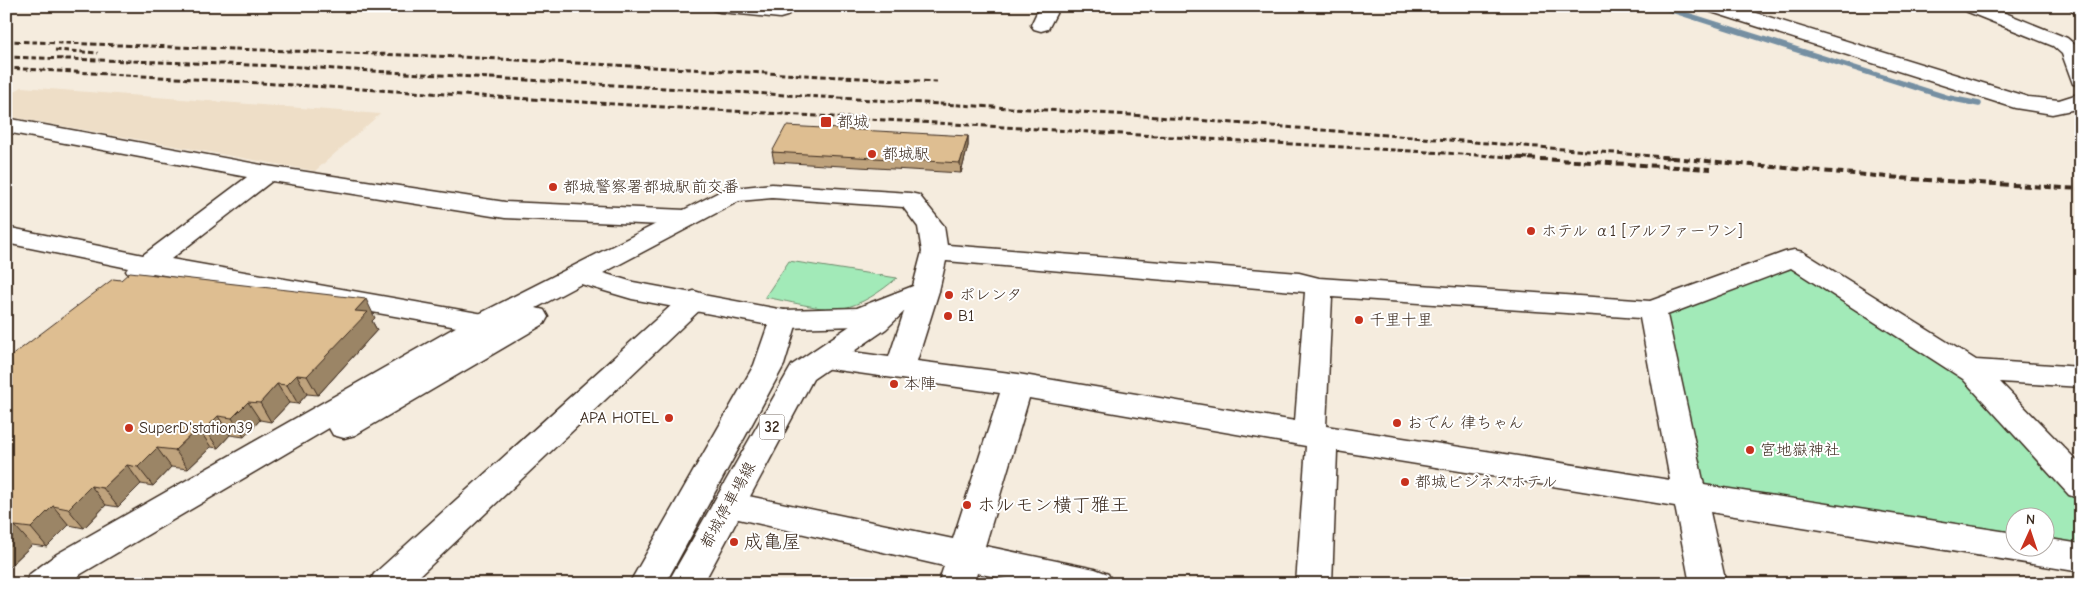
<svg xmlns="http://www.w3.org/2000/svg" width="2087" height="590" viewBox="0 0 2087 590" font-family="'Comic Neue','Klee One',sans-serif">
  <rect width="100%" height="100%" fill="#f5ecde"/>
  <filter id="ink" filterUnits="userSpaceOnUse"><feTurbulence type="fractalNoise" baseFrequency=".02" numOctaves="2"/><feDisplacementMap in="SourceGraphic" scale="10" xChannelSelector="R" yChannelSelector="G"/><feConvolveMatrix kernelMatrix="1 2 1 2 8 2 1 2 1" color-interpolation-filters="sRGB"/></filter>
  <g filter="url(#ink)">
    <path fill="#eedec7" d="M22 87 380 114 315 171 6 116V96Z"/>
    <path fill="#a2eab8" stroke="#6e8a6b" d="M1794 258 1973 372 2081 486V558L2015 548H2044V518H2014V547L1690 495 1652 310Z
      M789 261 897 278C880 292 862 305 839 309 827 311 781 300 765 297Z"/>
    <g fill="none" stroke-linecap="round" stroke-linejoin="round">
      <path stroke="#758fa2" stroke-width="5.5" d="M1659 6 1949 98 1979 104"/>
      <defs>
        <path id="street" d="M710 6H795L787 16 780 18 720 12 713 10Z
          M1040 6H1060L1048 29 1041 31 1034 29 1031 25Z
          M1702 6H1733L2028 97 2059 100 2081 93V108L2052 114 2015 108 1705 10Z
          M1960 6H1988L2067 38 2081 50V85L2073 84 2062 54 2053 46 1963 10Z
          M6 118 267 166 505 202 685 210 694 213 698 218 694 223 685 226 505 218 272 181 171 259 495 316 499 323 495 330 485 332 153 273C145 279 139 279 130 277L126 271 128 268 6 243V227L143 255 247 177 6 132Z
          M935 244 1299 273 1319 278 1650 301 1785 252 1794 250 1803 252 1976 360 2081 367V387L2000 382 2081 465V499L2069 495 1963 379 1791 268 1667 315 1704 485 2014 533V548H2044V538L2081 544V572L1710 512 1726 584H1690L1675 506 1337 451 1332 584H1296L1306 446 1029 398 985 546 1095 569 1108 574 1113 584H1027L977 573 974 584H938L944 566 717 514 712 505 717 496 729 492 953 539 1000 393 823 368 813 365 808 358 813 351 823 348 889 357 911 291 915 285 925 282 935 285 939 291 917 361 1018 374 1295 421 1305 292 935 260 926 258 922 252 926 246ZM1332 297 1640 318 1670 480 1326 426Z
          M694 291 704 294 708 300 704 306 411 584H369L374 574 684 294Z"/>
        <path id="secondary" d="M772 184 910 193 919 195 944 226 948 252 939 291 935 297 860 326 784 328 632 299 581 284 536 308 544 310 548 317 544 324 355 435 344 438 333 435 329 428 81 574 69 584H25L30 574 57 554 475 316 725 189ZM772 198 903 207 918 227 922 252 913 286 857 308 784 310 633 282 603 273 739 201Z"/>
        <path id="primary" d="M897 294 907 297 911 303 907 309 886 329 813 379 703 584H667L792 365 866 315 887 297Z
          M784 310 794 312 798 319 784 365 665 584H629L754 365 770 319 774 312Z"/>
        <path id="highway" d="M2069 6H2081V15L2074 13Z"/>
      </defs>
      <use href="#street" stroke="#3b2a1e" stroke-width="3"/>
      <use href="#secondary" stroke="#3b2a1e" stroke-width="3"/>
      <use href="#primary" stroke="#3b2a1e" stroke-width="3"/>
      <use href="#highway" stroke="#3b2a1e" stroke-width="3"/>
      <use href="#street" fill="#fff" fill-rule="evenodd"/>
      <use href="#secondary" fill="#fff" fill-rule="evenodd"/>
      <use href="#primary" fill="#fff" fill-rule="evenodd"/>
      <use href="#highway" fill="#fff" fill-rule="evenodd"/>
      <path stroke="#3b2a1e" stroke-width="3" stroke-dasharray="5.5 3" stroke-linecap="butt" d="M6 41 460 57 937 82
        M55 50 98 53
        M6 57 284 66 1132 115 1677 158
        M6 68 1528 158"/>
      <path stroke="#3b2a1e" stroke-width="4" stroke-dasharray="7 4" stroke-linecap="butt" d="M1507 157 1711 169
        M1661 157 1911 179 2081 189"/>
    </g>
    <path fill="#bfa37d" stroke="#3b2a1e" d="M968 136V146L961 173 774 162 772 152Z
      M375 318 372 321 377 330 318 395 307 394 298 404 289 403 271 422 260 420 244 437 230 435 218 448 211 447 188 469 171 467 153 486 141 484 118 507 106 505 84 528 69 525 47 547 32 545 9 567H6V360Z"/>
    <path fill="#9b8566" stroke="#3b2a1e" d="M968 136V146L961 173 960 163Z
      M366 299 375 318 372 321 377 330 318 395 307 376 355 311Z
      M297 375 307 394 298 404 287 385Z
      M277 384 289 403 271 422 260 403Z
      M248 402 260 420 244 437 232 418Z
      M218 416 230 435 218 448 205 429Z
      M198 428 211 447 188 469 175 450Z
      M157 448 171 467 153 486 138 467Z
      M127 465 141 484 118 507 103 488Z
      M91 486 106 505 84 528 68 509Z
      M53 506 69 525 47 547 31 528Z
      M15 526 32 545 9 567 6 564V534Z"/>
    <path fill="#debe91" stroke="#3b2a1e" d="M786 126 968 136 960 163 772 152Z
      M130 272 366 299 355 311 368 312 307 376 297 375 287 385 277 384 260 403 248 402 232 418 218 416 205 429 198 428 175 450 157 448 138 467 127 465 103 488 91 486 68 509 53 506 31 528 15 526 6 534V360L113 279 121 280Z"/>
  </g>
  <g fill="#c8321e" stroke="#fff" stroke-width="2">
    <rect x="820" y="116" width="12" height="12" rx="2.5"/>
    <circle cx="872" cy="154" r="5"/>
    <circle cx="553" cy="187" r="5"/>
    <circle cx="1531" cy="231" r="5"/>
    <circle cx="949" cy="295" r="5"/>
    <circle cx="948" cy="316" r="5"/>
    <circle cx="1359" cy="320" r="5"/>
    <circle cx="894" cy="384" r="5"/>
    <circle cx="669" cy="418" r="5"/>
    <circle cx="1397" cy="423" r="5"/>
    <circle cx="129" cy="428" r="5"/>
    <circle cx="1750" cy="450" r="5"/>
    <circle cx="1405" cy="482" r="5"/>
    <circle cx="967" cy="505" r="5"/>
    <circle cx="734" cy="542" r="5"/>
  </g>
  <g text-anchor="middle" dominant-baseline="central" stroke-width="4" stroke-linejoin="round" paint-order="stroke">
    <rect fill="#fff" stroke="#766a62" stroke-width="1" x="759.5" y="414.5" width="25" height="25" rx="4"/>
    <g font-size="15" font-weight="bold" fill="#3b2a1e">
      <text x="772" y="427">32</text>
    </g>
    <g font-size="16" fill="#3b2a1e" stroke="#fff" text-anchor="start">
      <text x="837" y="122">都城</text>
      <text x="882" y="154">都城駅</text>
      <text x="563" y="187">都城警察署都城駅前交番</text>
      <text x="1541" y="231">ホテル α1 [アルファーワン]</text>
      <text x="959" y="295">ポレンタ</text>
      <text x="958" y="316">B1</text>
      <text x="1369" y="320">千里十里</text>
      <text x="904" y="384">本陣</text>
      <text x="659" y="418" text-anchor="end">APA HOTEL</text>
      <text x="1407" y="423">おでん 律ちゃん</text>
      <text x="139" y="428">SuperD'station39</text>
      <text x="1760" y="450">宮地嶽神社</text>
      <text x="1415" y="482">都城ビジネスホテル</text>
    </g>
    <g font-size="16" fill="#3b2a1e" stroke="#fff">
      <text transform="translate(728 505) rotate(-61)">都城停車場線</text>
    </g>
    <g font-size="19" fill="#3b2a1e" stroke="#fff" text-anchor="start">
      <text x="977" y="505">ホルモン横丁雅王</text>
      <text x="744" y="542">成亀屋</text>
    </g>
  </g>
  <rect width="2087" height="590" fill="none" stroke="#fff" stroke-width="25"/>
  <rect x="12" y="12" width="2062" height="565" fill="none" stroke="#3b2a1e" stroke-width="2" filter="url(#ink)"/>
  <g transform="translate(2030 532) rotate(3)"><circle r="24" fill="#ffffff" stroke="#b1aaa5"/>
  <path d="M0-4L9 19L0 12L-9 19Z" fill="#c8321e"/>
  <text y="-8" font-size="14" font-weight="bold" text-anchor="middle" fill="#3b2a1e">N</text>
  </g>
</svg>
